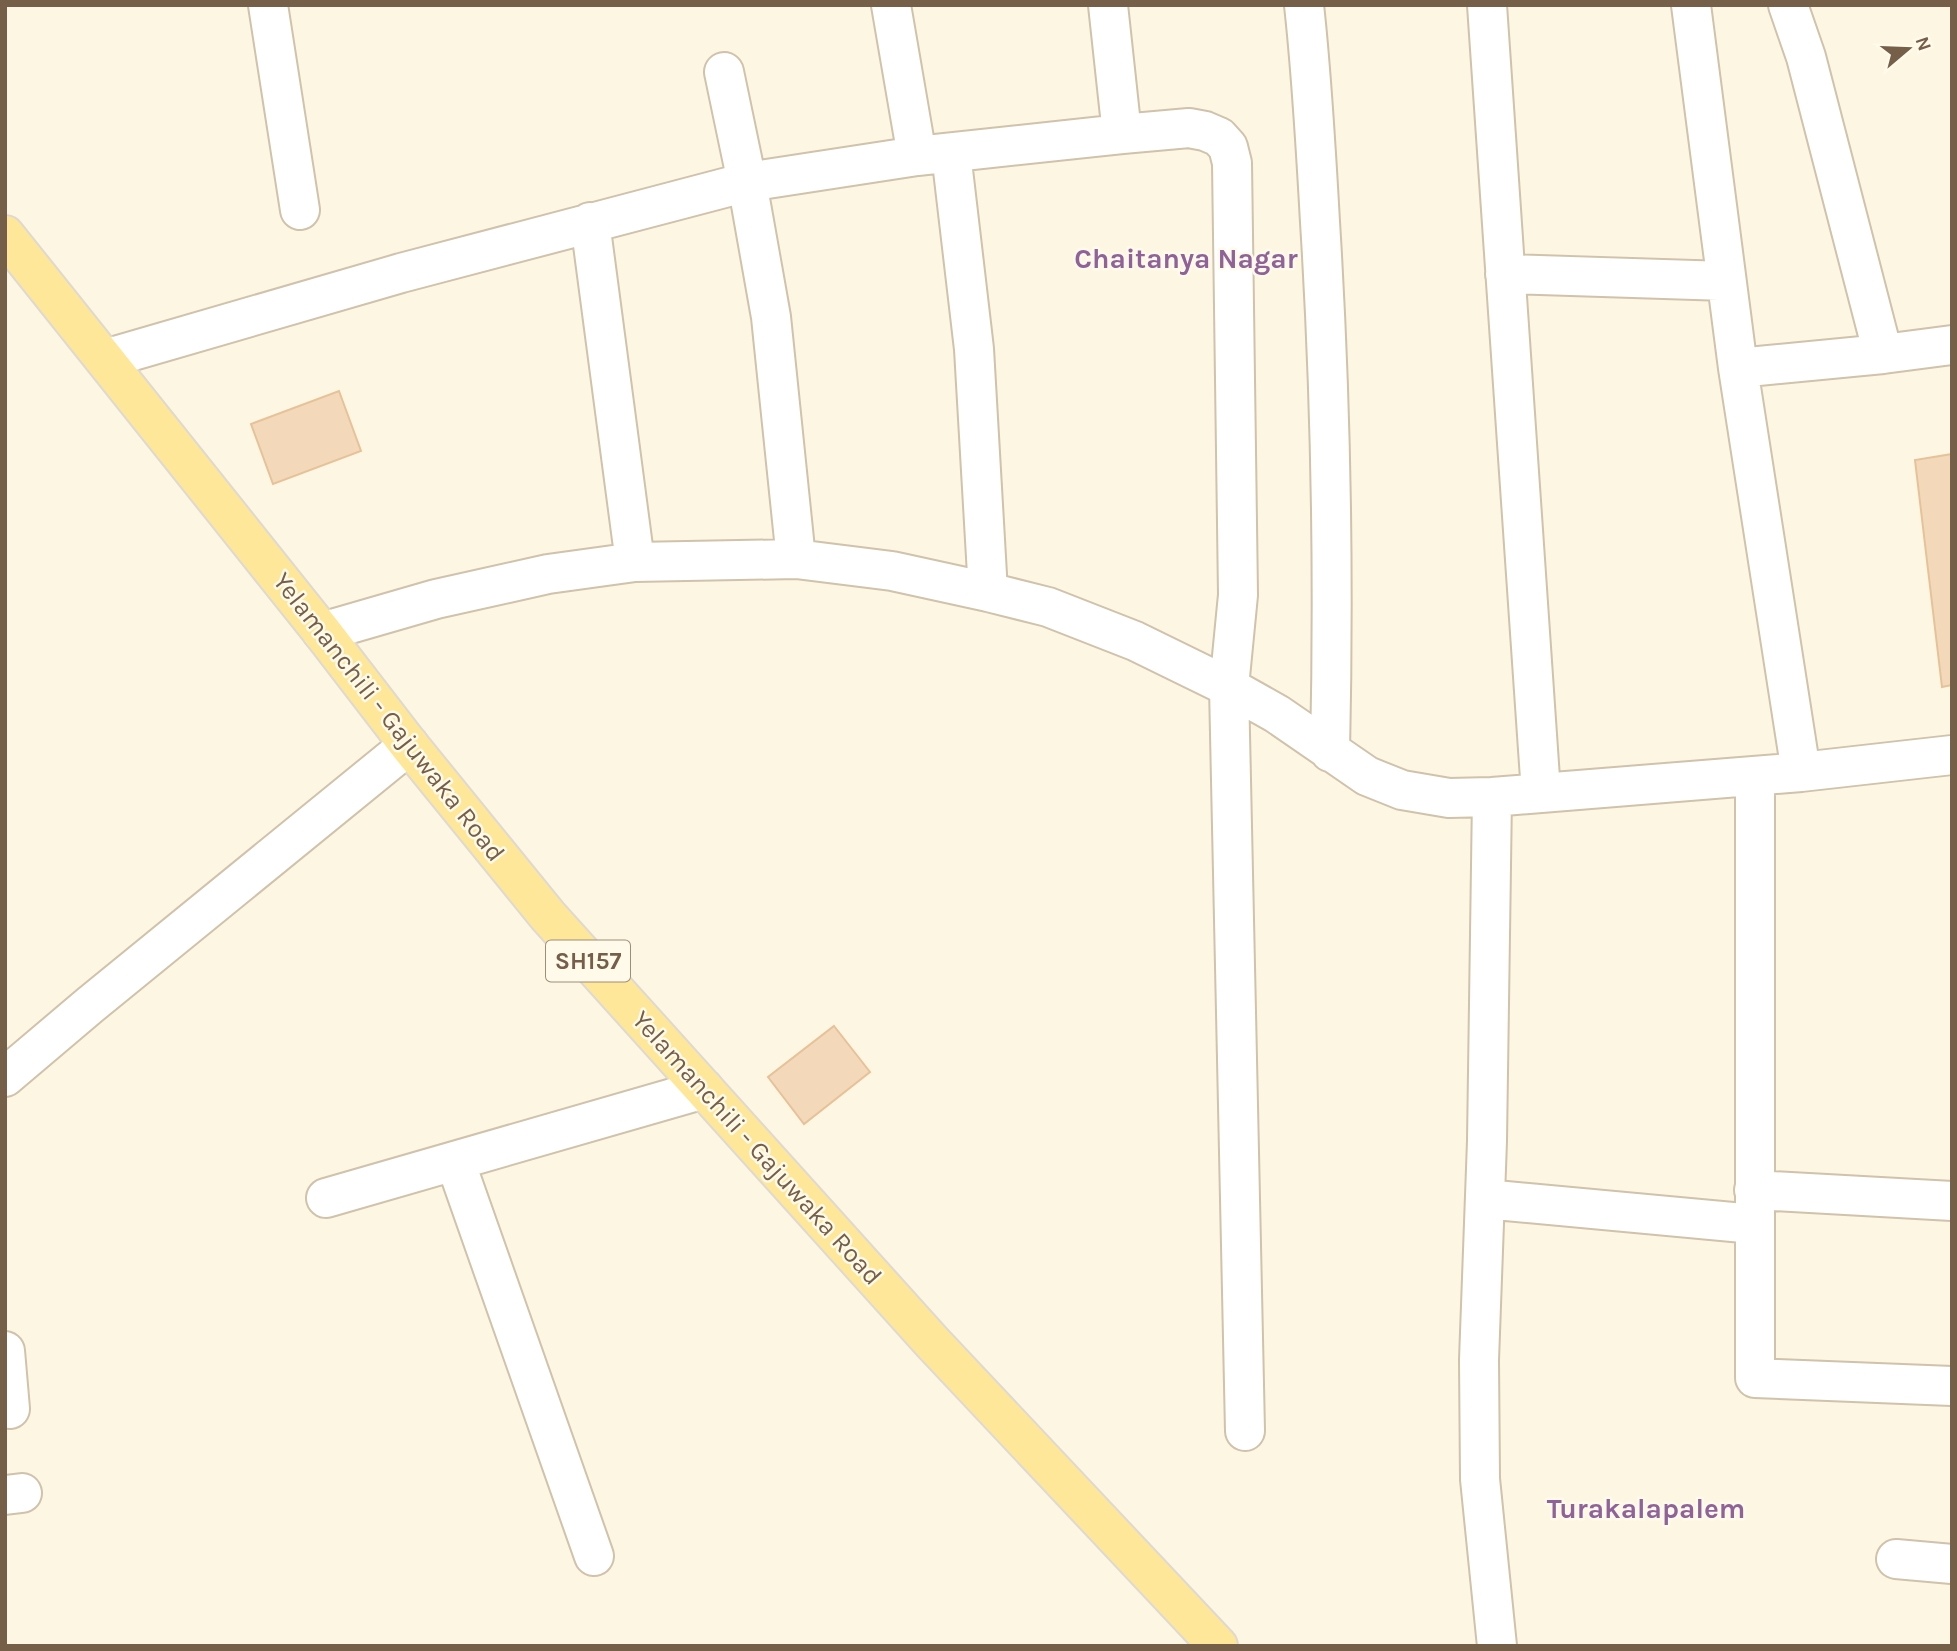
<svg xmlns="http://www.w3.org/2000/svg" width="1957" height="1651" viewBox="0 0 1957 1651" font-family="Karla,sans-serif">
  <rect width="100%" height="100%" fill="#fdf6e2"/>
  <path fill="#f3d9b9" stroke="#e6c299" stroke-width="2" d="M339 391 361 451 273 484 251 424Z
    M1952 454V685L1942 687 1915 460Z
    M834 1026 870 1072 804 1124 768 1077Z"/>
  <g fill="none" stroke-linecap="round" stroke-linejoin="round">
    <defs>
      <path id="street" d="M268 5 300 210
        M891 5 917 156
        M1108 5 1122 134
        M1304 5C1312 77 1316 150 1320 222 1331 398 1334 575 1330 752
        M1487 5 1541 793
        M1691 5 1738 368
        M1788 5 1806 57 1883 354 1738 368 1801 772 1952 755
        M724 72 747 182 771 317 796 559
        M951 153 974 349 988 592
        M590 222 635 562
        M1505 274 1726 281
        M1883 354 1952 345
        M105 359 401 273 747 182 917 156 1122 134 1189 128 1205 131 1219 137 1228 147 1232 163 1238 595 1229 687 1245 1431
        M322 632 436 599 548 574 635 562 796 559 892 571 988 592 1048 607 1135 641 1229 687 1277 714 1367 776 1402 790 1449 798 1492 797 1801 772
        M1755 776V1378L1952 1386
        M1492 797 1487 1141 1479 1360 1480 1479 1497 1646
        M5 1077 90 1005 409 745
        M455 1161 594 1556
        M1754 1190 1952 1201
        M326 1198 704 1089
        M1485 1199 1754 1224
        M5 1351 10 1409
        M5 1495 22 1493
        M1896 1559 1952 1564"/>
      <path id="primary" d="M5 235 322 632 409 745 548 916 932 1342 1218 1646"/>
    </defs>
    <use href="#street" stroke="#d0c2ab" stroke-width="42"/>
    <use href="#primary" stroke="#ded9d3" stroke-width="42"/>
    <use href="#street" stroke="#fff" stroke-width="38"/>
    <use href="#primary" stroke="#fee798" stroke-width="38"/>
  </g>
  <g text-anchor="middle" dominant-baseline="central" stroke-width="5" stroke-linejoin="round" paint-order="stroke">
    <rect fill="#fffae9" stroke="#9e8e78" stroke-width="2" x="546" y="940.5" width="84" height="41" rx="5"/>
    <g font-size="24" font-weight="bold" fill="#755f48">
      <text x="588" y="961">SH157</text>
    </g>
    <g font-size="26" fill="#755f48" stroke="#fffae9">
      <text transform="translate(389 717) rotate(52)">Yelamanchili - Gajuwaka Road</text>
      <text transform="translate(757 1148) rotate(48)">Yelamanchili - Gajuwaka Road</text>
    </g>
    <g font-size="28" font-weight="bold" fill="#8f6399" stroke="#fffae9">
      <text x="1186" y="258">Chaitanya Nagar</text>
      <text x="1646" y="1508">Turakalapalem</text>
    </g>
  </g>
  <rect width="1957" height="1651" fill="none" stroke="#755f48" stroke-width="14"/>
  <g transform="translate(1908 49) rotate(71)" stroke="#fffae9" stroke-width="5" paint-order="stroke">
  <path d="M0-5L12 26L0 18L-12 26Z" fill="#755f48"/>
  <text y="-10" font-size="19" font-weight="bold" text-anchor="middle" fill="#755f48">N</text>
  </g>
</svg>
